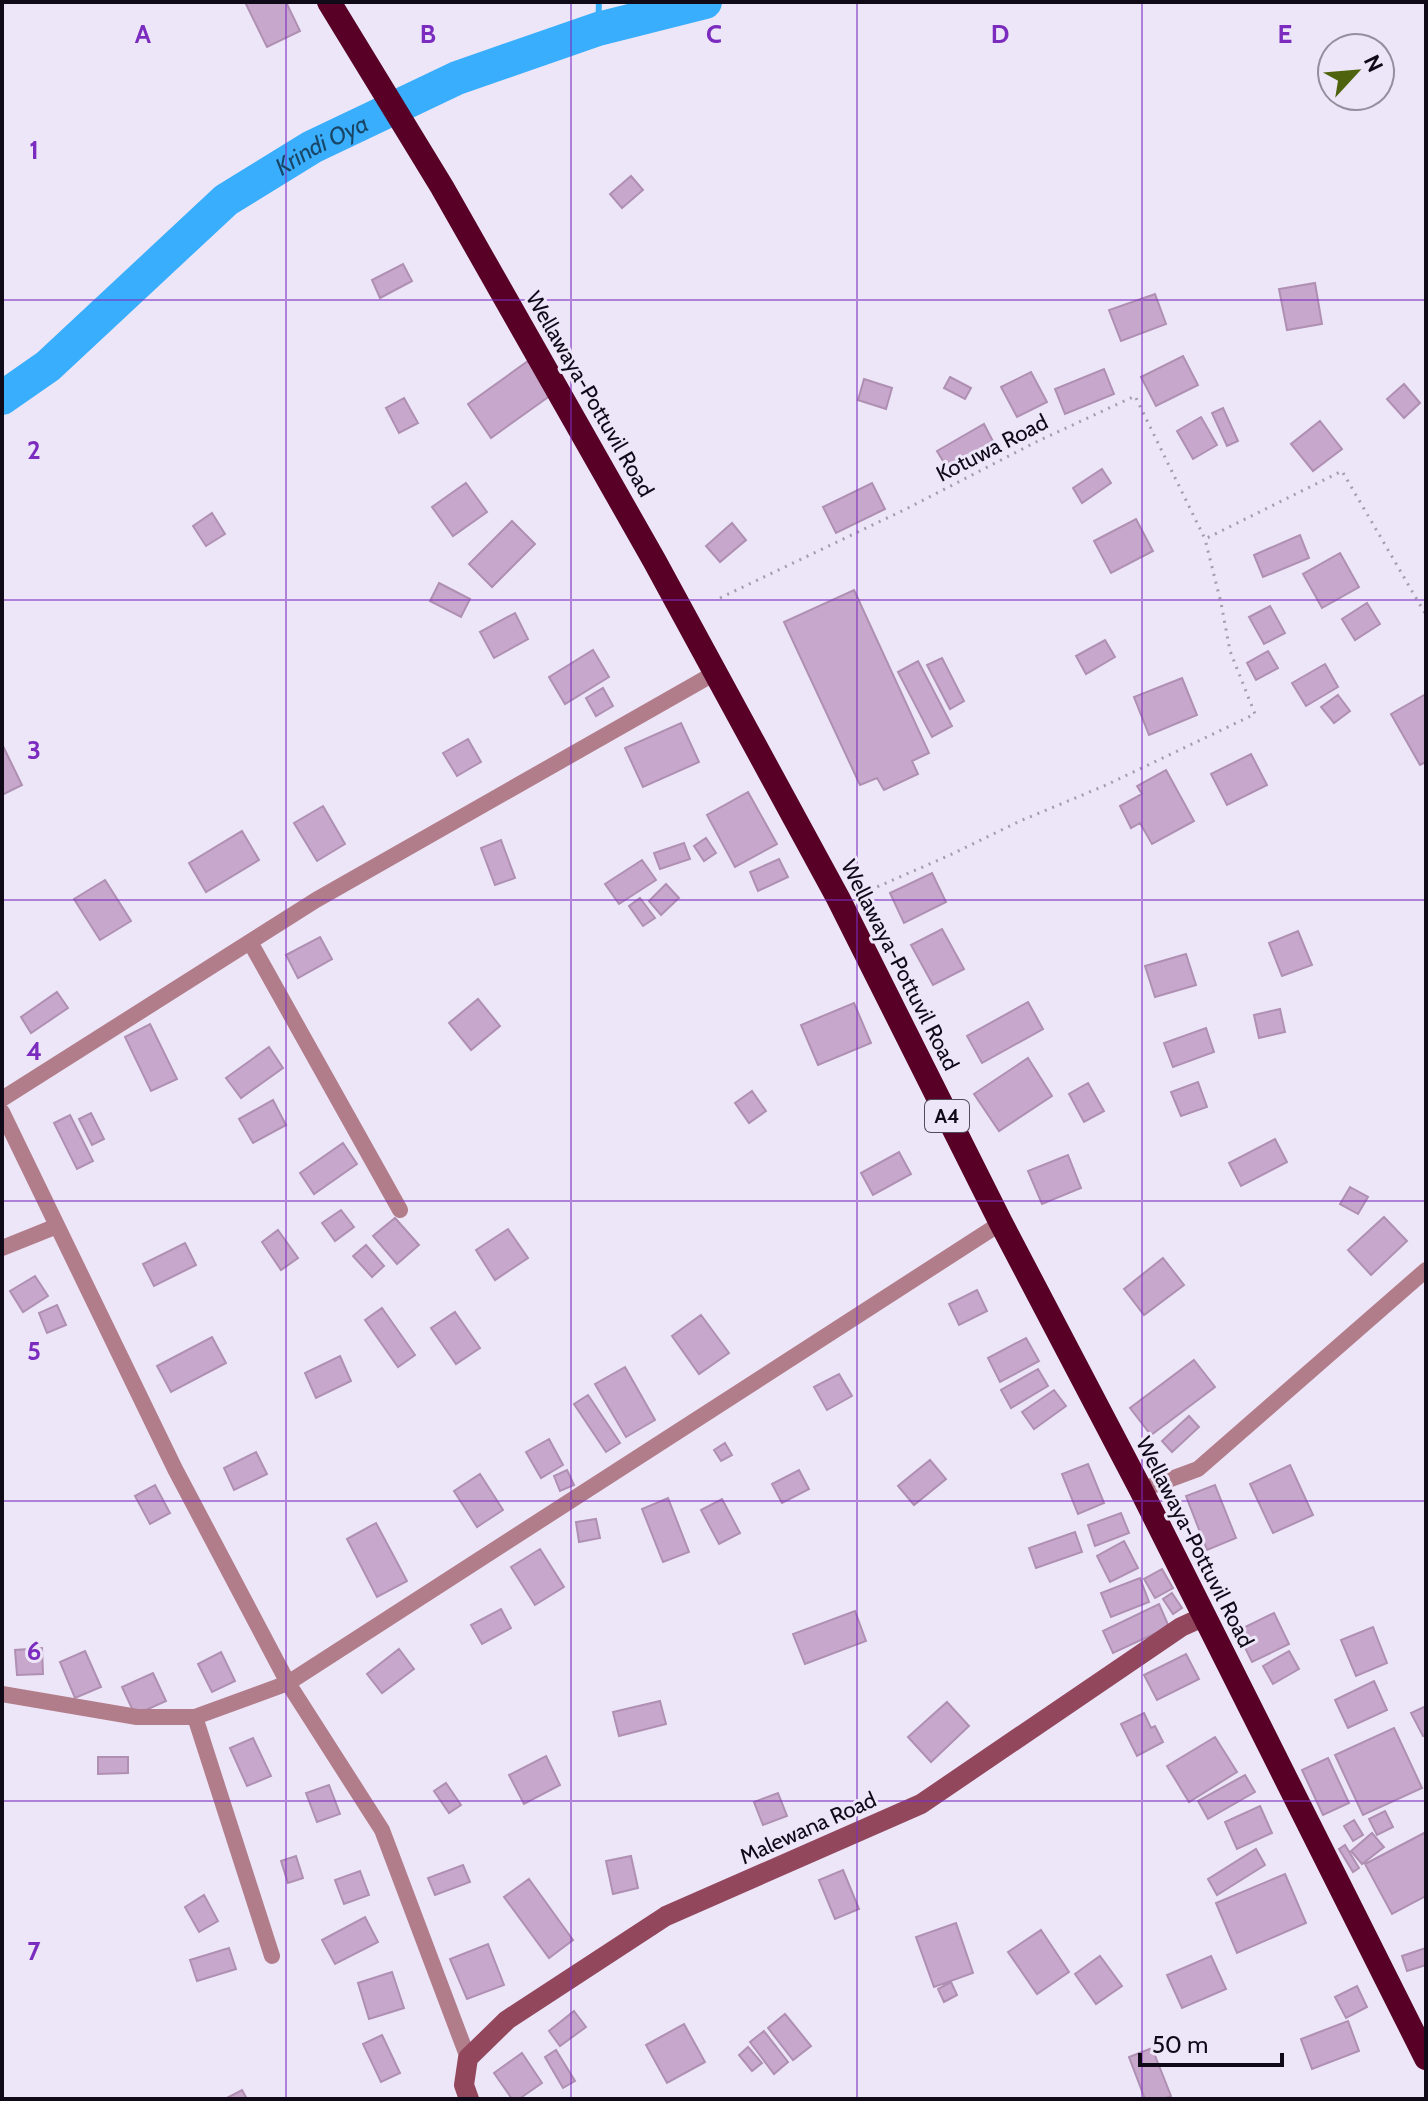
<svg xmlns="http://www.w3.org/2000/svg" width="1428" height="2101" viewBox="0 0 1428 2101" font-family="Cabin,sans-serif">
  <rect width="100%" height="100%" fill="#ede6f8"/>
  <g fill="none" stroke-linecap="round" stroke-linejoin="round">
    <path stroke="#39aefc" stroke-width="6" d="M598 29 599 2"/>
    <path stroke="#39aefc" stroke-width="34" id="s1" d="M2 398 48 366 226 200 312 147 457 78 598 29 705 2"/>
  </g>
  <path fill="#c7a7cb" stroke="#af90b3" stroke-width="2" d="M245 2H286L300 31 267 47Z
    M631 176 643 190 622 208 610 194Z
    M403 264 412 281 380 298 372 280Z
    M1315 283 1322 324 1287 330 1279 289Z
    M1155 294 1166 324 1121 341 1109 310Z
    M1183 356 1198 385 1156 406 1141 377Z
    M528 361 551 395 491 438 468 404Z
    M1104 369 1114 394 1065 414 1055 389Z
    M1031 372 1047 402 1017 417 1001 387Z
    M950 377 971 388 965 399 944 388Z
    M864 379 892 388 886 409 858 400Z
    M1404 384 1420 403 1404 418 1387 399Z
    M404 398 418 423 399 433 386 408Z
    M1223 408 1238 441 1227 446 1212 413Z
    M1201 417 1217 445 1193 459 1177 431Z
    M1320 421 1342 449 1313 471 1291 444Z
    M984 424 995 445 949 471 937 451Z
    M1102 469 1111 483 1082 503 1073 488Z
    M466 483 487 512 453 536 432 507Z
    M872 483 885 509 836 533 823 507Z
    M212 513 225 534 206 546 193 526Z
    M1136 519 1153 551 1111 573 1094 541Z
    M512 521 535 544 492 587 469 564Z
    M732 523 746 540 720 562 706 546Z
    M1300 535 1309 558 1263 577 1254 555Z
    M1340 553 1359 587 1322 608 1303 574Z
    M439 583 470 599 461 617 430 601Z
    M854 590 929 753 912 761 918 774 884 790 877 778 860 785 784 622Z
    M1367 603 1380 624 1355 640 1342 619Z
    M1270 606 1285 633 1264 644 1249 617Z
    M515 613 528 639 494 658 480 632Z
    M1105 640 1115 657 1086 674 1076 656Z
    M593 650 609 677 565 704 549 677Z
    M1268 651 1278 668 1256 680 1247 663Z
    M942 658 964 701 950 709 927 665Z
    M918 661 952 726 932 737 898 672Z
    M1325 664 1338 687 1306 706 1292 683Z
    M1182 678 1197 715 1149 735 1134 697Z
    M603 688 613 706 596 716 586 698Z
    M1426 694V762L1420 765 1391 714Z
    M1338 695 1350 711 1334 723 1321 707Z
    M681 723 699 762 643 787 625 748Z
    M468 739 481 762 457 776 443 753Z
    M2 744 22 785 2 795Z
    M1251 754 1267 785 1227 805 1211 774Z
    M1166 770 1194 821 1152 844 1140 823 1131 828 1120 806 1142 794 1137 786Z
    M748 792 777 844 735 867 707 815Z
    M323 806 345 844 317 861 294 823Z
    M242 831 259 860 206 892 189 863Z
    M706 838 716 853 704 861 694 846Z
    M501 840 515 878 495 885 481 848Z
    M684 843 690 859 660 869 654 853Z
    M779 859 788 877 758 891 750 872Z
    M642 860 656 880 619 904 605 884Z
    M932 873 946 902 904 923 890 893Z
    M105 880 131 921 100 940 74 899Z
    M666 884 679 898 661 915 649 901Z
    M640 898 655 918 643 926 629 906Z
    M942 929 964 969 933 985 911 945Z
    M1298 931 1312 965 1282 976 1269 943Z
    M320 937 332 959 298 978 286 955Z
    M1186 954 1196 985 1155 997 1145 966Z
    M57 992 68 1008 31 1033 21 1017Z
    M478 999 500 1026 471 1050 449 1023Z
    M1028 1002 1043 1029 982 1063 967 1036Z
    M854 1003 871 1043 818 1065 801 1025Z
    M1280 1009 1285 1032 1259 1038 1254 1015Z
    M150 1024 177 1079 151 1091 125 1037Z
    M1206 1028 1214 1052 1173 1067 1164 1043Z
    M269 1047 283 1068 241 1098 226 1078Z
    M1028 1058 1052 1096 999 1131 974 1094Z
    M1198 1082 1207 1107 1181 1116 1171 1092Z
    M1088 1083 1104 1111 1084 1122 1069 1094Z
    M752 1091 766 1111 749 1123 735 1103Z
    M273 1100 286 1125 253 1143 239 1119Z
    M91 1113 104 1139 92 1145 79 1119Z
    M70 1115 93 1161 77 1169 54 1123Z
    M1275 1139 1287 1162 1241 1186 1229 1163Z
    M343 1143 357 1164 314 1194 300 1173Z
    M899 1152 911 1174 873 1195 861 1173Z
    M1068 1155 1081 1188 1042 1204 1028 1171Z
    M1350 1187 1368 1197 1358 1214 1340 1204Z
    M341 1210 354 1227 335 1241 322 1223Z
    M1384 1217 1407 1241 1371 1275 1348 1250Z
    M395 1218 419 1245 397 1264 373 1236Z
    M508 1229 528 1258 495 1280 476 1250Z
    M278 1230 298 1258 281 1270 262 1242Z
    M185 1243 196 1265 154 1286 143 1264Z
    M366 1245 384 1266 372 1277 353 1256Z
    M1163 1258 1184 1285 1144 1315 1124 1289Z
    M35 1276 48 1296 23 1312 10 1291Z
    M977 1290 987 1311 959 1325 949 1304Z
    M57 1305 66 1325 47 1333 39 1313Z
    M382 1308 415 1355 398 1367 365 1320Z
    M455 1312 480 1348 456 1364 431 1328Z
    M701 1315 729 1353 699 1374 672 1336Z
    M212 1337 226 1363 171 1392 157 1366Z
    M1026 1338 1039 1361 1000 1382 988 1358Z
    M340 1356 351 1381 316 1398 305 1373Z
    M1194 1360 1215 1387 1151 1435 1130 1408Z
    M625 1367 655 1420 626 1437 595 1384Z
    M1038 1369 1048 1386 1011 1408 1001 1390Z
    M839 1374 852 1396 827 1410 814 1387Z
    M1054 1390 1066 1406 1034 1429 1022 1412Z
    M588 1395 620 1443 606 1452 574 1404Z
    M1189 1416 1199 1427 1172 1452 1162 1441Z
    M549 1439 563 1465 541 1478 526 1452Z
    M725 1443 732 1455 721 1461 714 1450Z
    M256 1452 267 1474 234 1490 224 1468Z
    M930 1460 946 1479 914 1505 898 1486Z
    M1088 1464 1104 1503 1078 1514 1062 1474Z
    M1290 1465 1313 1515 1273 1533 1250 1484Z
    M567 1470 574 1485 560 1491 554 1476Z
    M799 1470 809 1489 782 1503 772 1484Z
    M480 1474 503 1510 477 1527 454 1491Z
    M155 1485 170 1513 150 1524 135 1496Z
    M1215 1485 1236 1538 1207 1550 1186 1496Z
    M668 1498 689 1552 663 1562 642 1509Z
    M722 1499 740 1533 719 1544 701 1510Z
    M1121 1513 1129 1533 1095 1546 1088 1525Z
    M596 1519 600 1538 579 1542 576 1522Z
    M376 1523 407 1581 377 1597 347 1539Z
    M1075 1532 1082 1552 1036 1568 1029 1548Z
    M1124 1541 1138 1568 1110 1582 1097 1556Z
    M540 1549 564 1587 535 1605 511 1567Z
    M1162 1569 1173 1588 1155 1598 1144 1579Z
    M1140 1578 1149 1602 1111 1617 1101 1593Z
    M1172 1593 1182 1608 1173 1614 1163 1599Z
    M1159 1604 1169 1627 1113 1653 1103 1631Z
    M501 1609 511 1628 482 1644 471 1625Z
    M855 1611 866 1641 805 1664 793 1634Z
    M1274 1613 1289 1644 1252 1662 1237 1631Z
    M1373 1627 1387 1663 1356 1676 1341 1640Z
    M42 1648 43 1674 17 1675 15 1650Z
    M399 1649 414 1669 382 1693 367 1674Z
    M85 1651 101 1687 75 1698 60 1662Z
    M1289 1651 1299 1669 1273 1684 1263 1666Z
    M221 1652 235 1681 212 1692 198 1664Z
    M1186 1654 1199 1679 1157 1700 1144 1675Z
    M153 1673 166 1701 135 1715 122 1687Z
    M1374 1681 1387 1710 1348 1728 1335 1700Z
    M660 1701 666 1724 619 1736 613 1712Z
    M947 1702 969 1726 931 1762 908 1737Z
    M1426 1706V1735L1423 1736 1411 1713Z
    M1144 1713 1151 1728 1155 1726 1163 1742 1137 1756 1121 1724Z
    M1394 1728 1422 1788 1363 1815 1335 1755Z
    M1215 1737 1237 1772 1189 1802 1167 1766Z
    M253 1738 271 1776 247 1786 230 1748Z
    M546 1756 560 1785 524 1804 509 1775Z
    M98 1757H128V1773L98 1774Z
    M1328 1758 1349 1803 1323 1815 1302 1770Z
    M1245 1775 1255 1792 1208 1819 1198 1801Z
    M446 1783 461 1805 449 1813 434 1791Z
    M329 1785 340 1814 317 1822 306 1793Z
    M778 1793 787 1816 763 1825 754 1802Z
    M1260 1806 1272 1833 1237 1849 1225 1822Z
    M1385 1811 1393 1827 1377 1835 1369 1819Z
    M1354 1820 1363 1835 1353 1841 1344 1826Z
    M1426 1832V1896L1392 1914 1365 1864Z
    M1372 1833 1384 1847 1362 1864 1351 1851Z
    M1345 1845 1359 1868 1353 1872 1339 1849Z
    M1256 1849 1265 1865 1217 1895 1208 1879Z
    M296 1856 303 1878 288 1883 281 1861Z
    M631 1856 638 1888 613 1894 606 1861Z
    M463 1865 470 1882 435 1895 428 1878Z
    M843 1870 859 1909 835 1919 819 1880Z
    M360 1871 369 1895 344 1904 335 1880Z
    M1285 1874 1306 1923 1237 1953 1216 1903Z
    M529 1879 573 1940 549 1958 504 1897Z
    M204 1895 218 1921 199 1932 185 1907Z
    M365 1917 378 1942 335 1964 322 1940Z
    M956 1923 973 1973 934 1987 916 1937Z
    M1041 1930 1069 1972 1037 1994 1008 1952Z
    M488 1944 504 1985 467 1999 450 1959Z
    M229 1948 236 1969 197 1981 190 1960Z
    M1426 1948V1965L1407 1971 1402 1956Z
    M1100 1956 1122 1986 1096 2004 1075 1974Z
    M1211 1956 1226 1989 1182 2008 1167 1975Z
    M392 1972 404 2008 369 2019 358 1983Z
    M951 1982 957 1995 944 2002 938 1989Z
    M1357 1986 1367 2007 1346 2018 1335 1997Z
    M574 2011 586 2027 560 2046 549 2031Z
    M785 2014 811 2046 793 2060 768 2028Z
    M1348 2021 1359 2051 1312 2069 1301 2039Z
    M684 2024 705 2062 667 2083 646 2045Z
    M764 2031 788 2062 774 2074 750 2042Z
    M382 2035 400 2073 381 2082 363 2044Z
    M748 2047 762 2063 752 2071 739 2055Z
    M1152 2048 1171 2096 1164 2099H1145L1129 2057Z
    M556 2050 575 2081 563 2088 545 2057Z
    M522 2053 542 2083 519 2099H512L494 2073Z
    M242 2090 247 2099H225Z"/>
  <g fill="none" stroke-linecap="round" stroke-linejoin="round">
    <path stroke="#a49dae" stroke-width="3" stroke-dasharray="2 6" stroke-linecap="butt" d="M720 598 908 508 1036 442 1135 396 1205 539 1342 471 1426 615
      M870 890 950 855 1020 821 1104 786 1255 714 1230 651 1221 603 1205 539"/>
    <path stroke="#b27d8a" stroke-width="16" d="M250 942 400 1210
      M2 1099 316 900 715 673
      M2 1112 175 1469 288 1683 382 1830 468 2058
      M2 1248 57 1226
      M1141 1490 1198 1469 1426 1270
      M2 1694 137 1717H195
      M272 1956 195 1717 288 1683 1001 1223"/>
    <path stroke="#92475d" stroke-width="20" d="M469 2099 464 2085 468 2058 507 2020 666 1916 921 1804 1181 1627 1203 1617"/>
    <path stroke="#580026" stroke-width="24" d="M329 2 442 187 654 560 838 898 1001 1223 1141 1490 1426 2058"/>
  </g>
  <path fill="none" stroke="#7b2cbf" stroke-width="2" stroke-opacity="0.55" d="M286 2V2099M571 2V2099M857 2V2099M1142 2V2099M2 300H1426M2 600H1426M2 900H1426M2 1201H1426M2 1501H1426M2 1801H1426"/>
  <g text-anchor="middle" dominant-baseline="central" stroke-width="6" stroke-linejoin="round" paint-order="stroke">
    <rect fill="#ede6f8" stroke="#524b5b" stroke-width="2" x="925" y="1100" width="44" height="32" rx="6"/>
    <g font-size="20" font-weight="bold" fill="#0f0918">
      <text x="947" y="1116">A4</text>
    </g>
    <g font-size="22" fill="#0f0918" stroke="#ede6f8">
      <text transform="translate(590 394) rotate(60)">Wellawaya-Pottuvil Road</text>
      <text transform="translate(992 448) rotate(-27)">Kotuwa Road</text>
      <text transform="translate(900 965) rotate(63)">Wellawaya-Pottuvil Road</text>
      <text transform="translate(1195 1542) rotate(63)">Wellawaya-Pottuvil Road</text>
      <text transform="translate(808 1828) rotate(-24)">Malewana Road</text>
    </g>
    <g font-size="24" font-style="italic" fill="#194666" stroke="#ede6f8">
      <text stroke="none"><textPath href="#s1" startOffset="410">Krindi Oya</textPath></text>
    </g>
  </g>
  <g font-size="26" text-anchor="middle" font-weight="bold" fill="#7b2cbf" stroke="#ede6f8" stroke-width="6" stroke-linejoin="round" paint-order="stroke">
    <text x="143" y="43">A</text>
    <text x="428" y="43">B</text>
    <text x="714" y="43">C</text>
    <text x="1000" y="43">D</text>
    <text x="1285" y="43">E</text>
    <text x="34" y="159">1</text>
    <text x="34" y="459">2</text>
    <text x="34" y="759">3</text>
    <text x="34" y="1060">4</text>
    <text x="34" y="1360">5</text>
    <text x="34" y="1660">6</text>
    <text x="34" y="1960">7</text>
  </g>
  <rect width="1428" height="2101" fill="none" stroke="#0f0918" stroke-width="8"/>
  <g transform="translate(1356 72) rotate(64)"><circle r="38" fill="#ede6f8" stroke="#948e9e" stroke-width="2"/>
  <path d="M0-6L14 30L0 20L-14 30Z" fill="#4f630e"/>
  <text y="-12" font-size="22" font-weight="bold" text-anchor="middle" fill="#0f0918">N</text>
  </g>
  <path d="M1140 2053v12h142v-12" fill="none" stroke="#0f0918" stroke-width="4"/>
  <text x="1152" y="2053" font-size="24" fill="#0f0918" stroke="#ede6f8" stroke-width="6" paint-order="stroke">50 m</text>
</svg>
